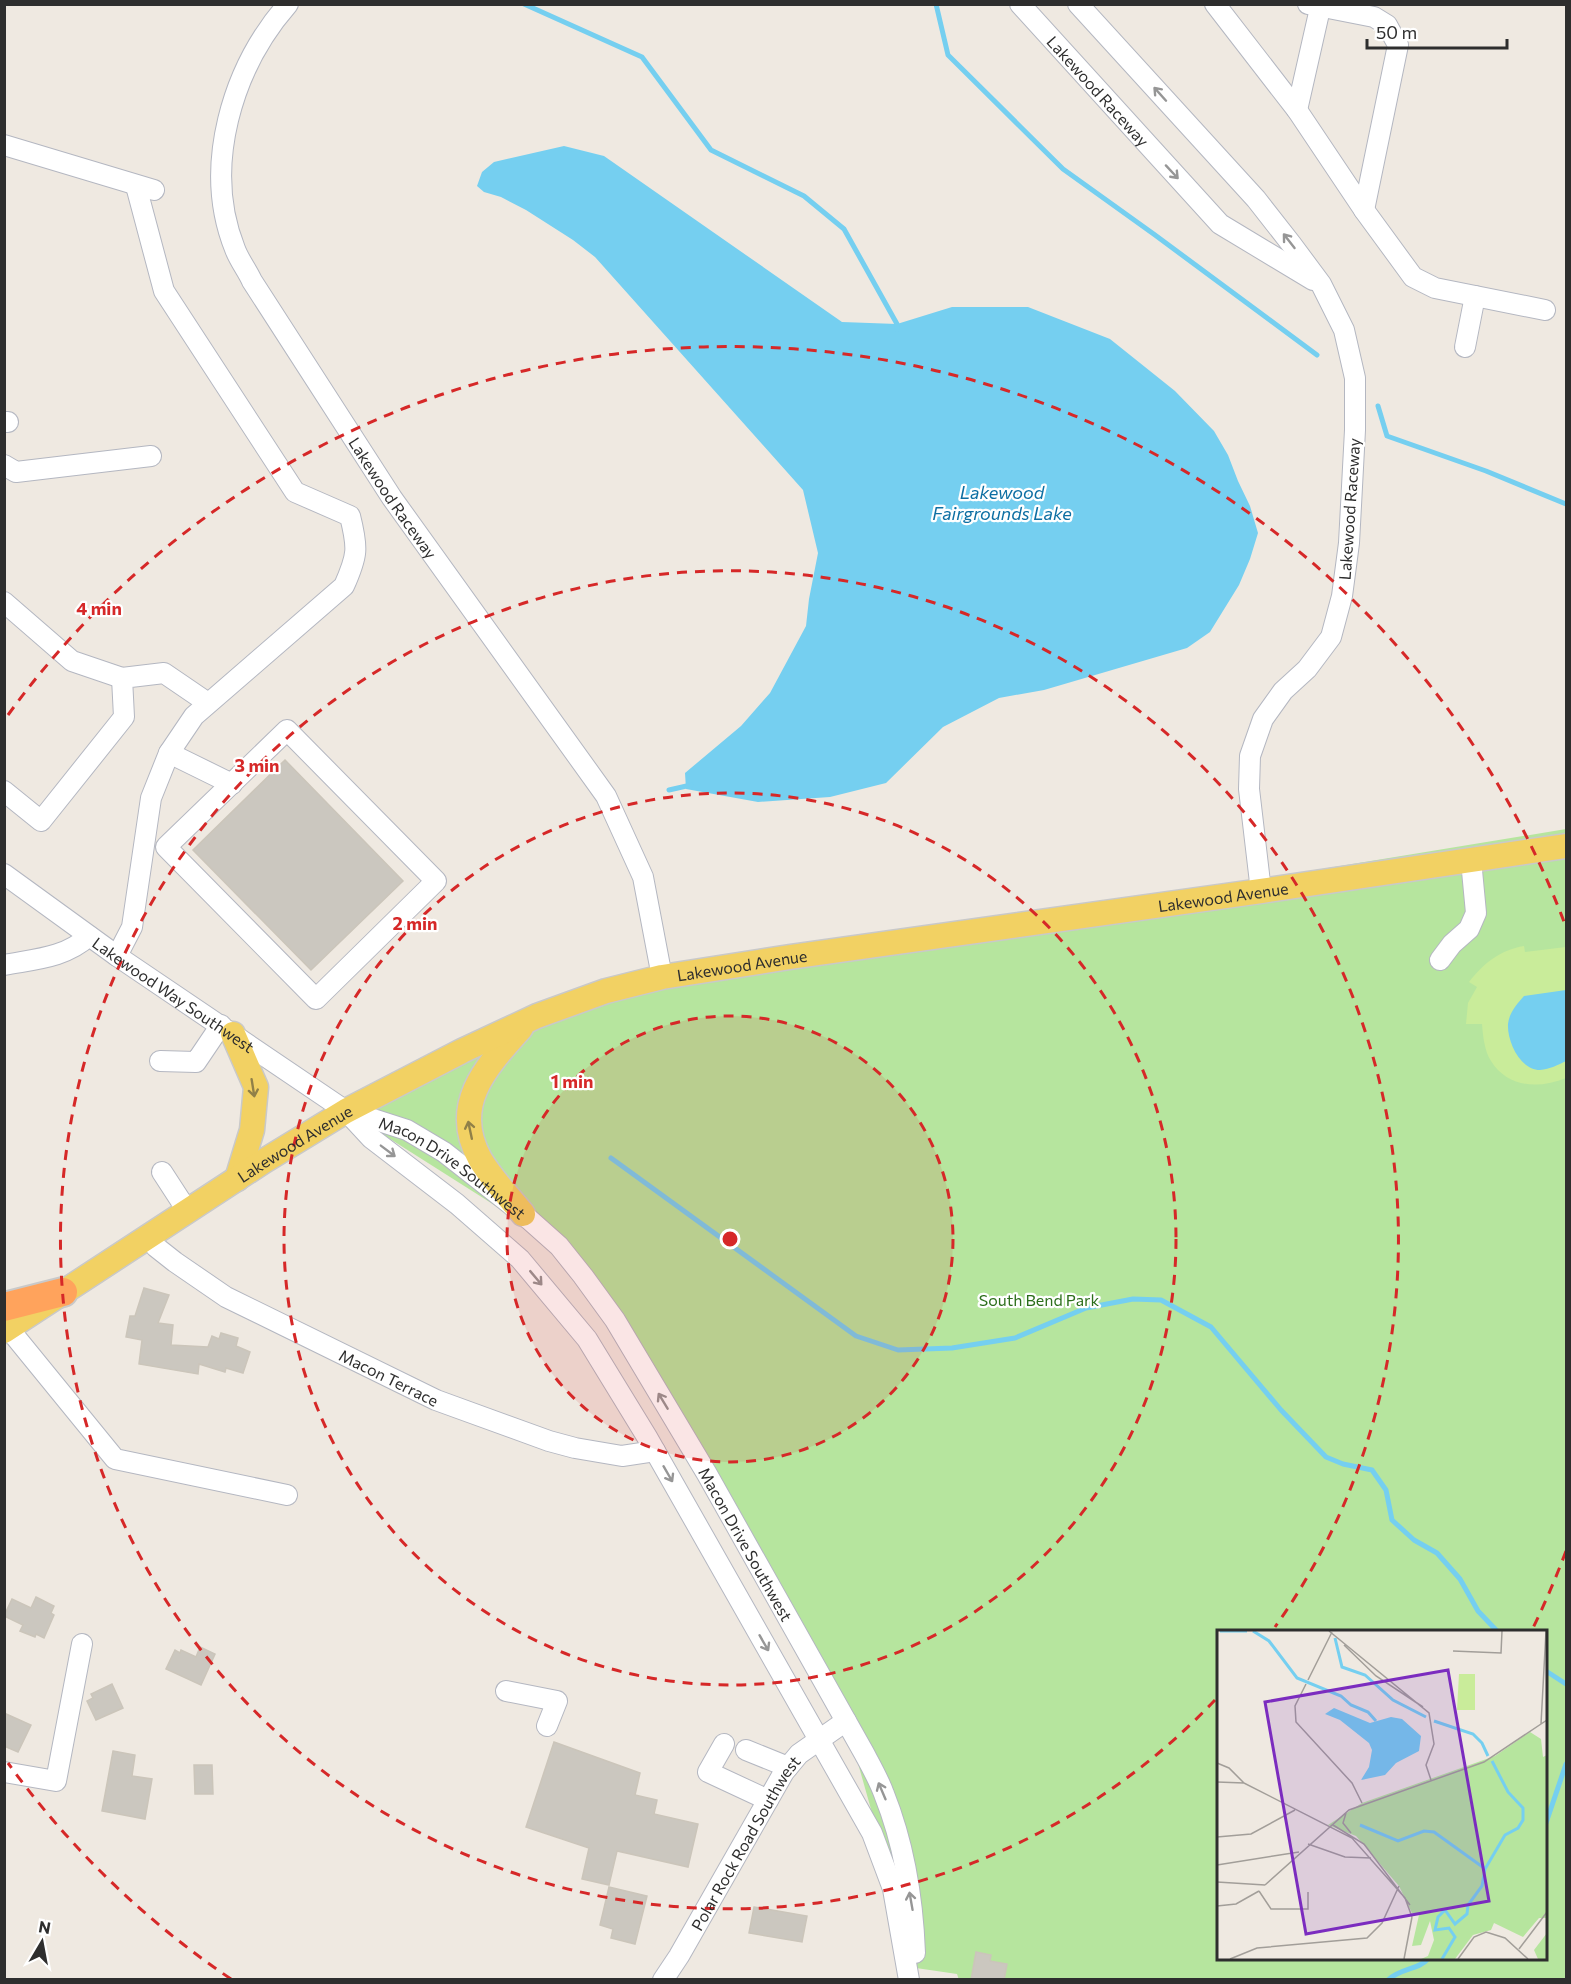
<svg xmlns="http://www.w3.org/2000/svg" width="1571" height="1984" viewBox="0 0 1571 1984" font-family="Commissioner,sans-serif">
  <rect width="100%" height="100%" fill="#efe9e1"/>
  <path fill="#b6e59e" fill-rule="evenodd" d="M1566 829V1979L959 1980 957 1974 916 1968 846 1721 615 1320 559 1246 346 1111 662 977ZM1218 1632H1546V1958H1218Z"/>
  <path fill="#c9ec9a" d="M1524 946 1525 952 1566 947V1078C1539 1089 1508 1088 1491 1061 1484 1050 1483 1035 1482 1024H1466L1468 1003 1477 987 1469 982C1484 963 1500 950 1524 946Z"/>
  <path fill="#75cff0" d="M564 146 604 156 842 322 897 324 952 307H1028L1110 339 1175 391 1214 431 1228 455 1238 481 1250 506 1258 533 1250 559 1239 585 1210 632 1187 648 1044 690 999 698 943 727 886 783 830 797 758 802 686 789 685 773 741 726 770 693 806 626 809 599 818 553 803 490 595 257 573 240 526 210 501 197 484 192 477 186 482 172 494 162Z
    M1566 990V1061C1558 1065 1550 1069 1540 1070 1520 1070 1507 1041 1508 1024 1509 1013 1517 1004 1524 996Z"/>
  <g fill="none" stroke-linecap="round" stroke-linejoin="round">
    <path stroke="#75cff0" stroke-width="5" d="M524 4 642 57 711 150 804 196 844 229 897 324V329
      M936 4 948 55 1063 169 1155 235 1317 355
      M1378 406 1387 436 1486 471 1566 504
      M669 790 691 785
      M611 1158 856 1336 898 1350 952 1348 1015 1338 1086 1308 1133 1299 1161 1300 1211 1327 1281 1410 1326 1457 1343 1464 1372 1470 1386 1490 1392 1520 1414 1540 1437 1553 1460 1579 1478 1611 1498 1632
      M1546 1671 1566 1684
      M1546 1823 1566 1764
      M1388 1980C1400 1968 1419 1970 1429 1958"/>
  </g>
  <path fill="#cbc7bf" stroke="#cbc5ba" stroke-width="1.5" d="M285 760 403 881 311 970 193 850Z
    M144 1288 169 1295 158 1323 173 1325 171 1345 208 1347 212 1336 219 1339 221 1333 238 1338 236 1346 250 1352 243 1373 226 1368 225 1372 199 1364 198 1374 139 1364 142 1340 126 1337 130 1316H135Z
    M36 1597 54 1606 51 1613 54 1615 44 1638 36 1634 35 1637 20 1631 23 1625 4 1616 12 1599 31 1608Z
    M200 1647 215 1654 201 1685 166 1669 175 1650 180 1653 181 1650 196 1657Z
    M112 1684 123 1708 96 1720 87 1701 93 1698 91 1694Z
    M4 1713 31 1725 18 1752 4 1746Z
    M554 1742 640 1773 635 1795 657 1800 654 1814 698 1824 688 1867 617 1851 609 1885 582 1879 589 1848 526 1827Z
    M113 1751 135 1755 132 1776 152 1779 145 1819 102 1811Z
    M194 1765H212L213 1794H195Z
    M609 1887 647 1896 635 1944 611 1938 613 1929 600 1925Z
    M754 1907 807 1916 802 1942 749 1933Z
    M976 1952 991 1955 990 1961 1007 1964 1004 1980H971Z"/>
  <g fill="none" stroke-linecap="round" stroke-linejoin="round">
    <defs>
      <g id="minor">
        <path id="s1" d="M288 4C232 68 202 167 235 249 239 260 247 270 252 281L392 498 606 796 643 877 662 977"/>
        <path id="s2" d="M1020 4 1220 224 1313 280"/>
        <path d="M1078 4 1256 199 1292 245 1321 284 1344 330 1355 378V430L1349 543 1342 596 1331 637 1307 669 1283 691 1263 719 1250 756 1249 789 1261 891"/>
        <path d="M1215 4 1297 110 1364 210 1413 277 1435 288 1545 310"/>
        <path d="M1308 4 1374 17 1387 25 1398 45 1364 210"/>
        <path d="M1297 110 1321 4"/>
        <path d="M4 145 154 190"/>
        <path d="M1465 347 1475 296"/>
        <path d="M4 422H8"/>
        <path d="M4 465 16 472 151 456"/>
        <path d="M4 602 72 661 122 678"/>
        <path d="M287 730 436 881 316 999 166 847Z"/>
        <path d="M169 753 232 784"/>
        <path d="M4 791 41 821 124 717 122 678 164 673 208 703"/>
        <path id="s3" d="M4 874 117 956 346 1111 371 1138 457 1204 520 1259 587 1339 647 1437 872 1833 893 1889 909 1980"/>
        <path d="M117 956 132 927 151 798 169 753 194 716 344 586C358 555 358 548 350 516L295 492 164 291 136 186"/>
        <path d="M1440 960 1452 944 1469 929 1476 913 1471 860"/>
        <path d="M4 965C35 959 65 958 89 936"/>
        <path d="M160 1061 196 1062 221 1025"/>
        <path id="s4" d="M348 1111 407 1130 444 1152 523 1214 559 1246 583 1276 615 1320 707 1474 864 1753C871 1766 879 1780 884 1794 904 1844 913 1899 915 1953"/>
        <path d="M162 1172 188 1212"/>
        <path id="s5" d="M149 1237 156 1247 175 1262 226 1297 436 1400 549 1441 575 1448 622 1456 655 1451"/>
        <path d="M9 1329 115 1459 287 1495"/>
        <path d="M506 1691 557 1701 547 1726"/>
        <path d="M724 1744 708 1772 768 1800"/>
        <path d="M746 1750 788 1767"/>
        <path d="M4 1772 56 1781 82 1644"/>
        <path id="s6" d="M663 1980 679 1956 784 1772 799 1754 846 1721"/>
      </g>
      <g id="major">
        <path d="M521 1028C486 1067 450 1105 480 1159 491 1178 509 1197 523 1214"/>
        <path d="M233 1034 256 1087 252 1130 237 1179"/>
        <path id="s7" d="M4 1331 264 1161 346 1111 462 1051 537 1016 606 991 662 977 790 957 1261 891 1566 846"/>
      </g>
      <path id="highway" d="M4 1307 63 1292"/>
    </defs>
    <use href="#minor" stroke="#b4b7c1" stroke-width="22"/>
    <use href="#major" stroke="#c9c9c9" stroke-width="27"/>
    <use href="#highway" stroke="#c9c9c9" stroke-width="32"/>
    <use href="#minor" stroke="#fff" stroke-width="20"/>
    <use href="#major" stroke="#f2d163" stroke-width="24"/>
    <use href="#highway" stroke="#ffa35c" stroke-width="28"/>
  </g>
  <defs><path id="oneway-shaft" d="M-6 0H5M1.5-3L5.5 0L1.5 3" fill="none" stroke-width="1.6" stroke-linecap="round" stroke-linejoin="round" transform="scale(1.5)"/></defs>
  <g stroke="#969696">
    <use href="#oneway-shaft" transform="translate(1160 94) rotate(-132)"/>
    <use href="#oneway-shaft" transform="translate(1172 172) rotate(47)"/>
    <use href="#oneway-shaft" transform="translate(1289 241) rotate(-128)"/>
    <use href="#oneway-shaft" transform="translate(388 1151) rotate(37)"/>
    <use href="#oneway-shaft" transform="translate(536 1278) rotate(50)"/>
    <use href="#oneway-shaft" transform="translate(663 1401) rotate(-121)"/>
    <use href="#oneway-shaft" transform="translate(668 1474) rotate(60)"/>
    <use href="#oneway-shaft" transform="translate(764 1643) rotate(60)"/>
    <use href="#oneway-shaft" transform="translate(882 1791) rotate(-113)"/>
    <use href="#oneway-shaft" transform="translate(911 1901) rotate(-100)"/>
  </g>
  <g stroke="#908048">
    <use href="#oneway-shaft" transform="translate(253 1088) rotate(81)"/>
    <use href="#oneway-shaft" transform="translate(470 1130) rotate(-102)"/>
  </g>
  <circle cx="730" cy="1239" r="223" fill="#d62828" fill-opacity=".12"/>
  <g fill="none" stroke="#d62828" stroke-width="3" stroke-dasharray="10 8">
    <circle cx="730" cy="1239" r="223"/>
    <circle cx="730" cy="1239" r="446"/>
    <path d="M1215 1700A669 669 0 1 1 1275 1627"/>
    <path d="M1566 1551A892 892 0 0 1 1532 1630M231 1979A892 892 0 0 1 8 1763M8 715A892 892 0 0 1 1566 927"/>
  </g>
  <g text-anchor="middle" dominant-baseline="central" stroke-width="4.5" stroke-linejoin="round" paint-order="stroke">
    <g font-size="16" fill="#2e2e2e" stroke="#fff">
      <text stroke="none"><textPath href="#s2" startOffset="117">Lakewood Raceway</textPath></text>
      <text stroke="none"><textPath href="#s1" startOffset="558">Lakewood Raceway</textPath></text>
      <text transform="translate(1349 509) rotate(-86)">Lakewood Raceway</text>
      <text stroke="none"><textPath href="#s7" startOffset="1318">Lakewood Avenue</textPath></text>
      <text stroke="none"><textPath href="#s7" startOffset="832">Lakewood Avenue</textPath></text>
      <text stroke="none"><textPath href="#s3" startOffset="208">Lakewood Way Southwest</textPath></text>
      <text stroke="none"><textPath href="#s7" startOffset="346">Lakewood Avenue</textPath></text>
      <text stroke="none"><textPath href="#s4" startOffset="120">Macon Drive Southwest</textPath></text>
      <text stroke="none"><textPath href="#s5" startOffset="280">Macon Terrace</textPath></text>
      <text stroke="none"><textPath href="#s4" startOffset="606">Macon Drive Southwest</textPath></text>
      <text stroke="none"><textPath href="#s6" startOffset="160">Polar Rock Road Southwest</textPath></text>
    </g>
    <g font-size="16" fill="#2c6e1b" stroke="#fff">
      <text x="1039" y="1299">South Bend Park</text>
    </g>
    <g font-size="18" font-style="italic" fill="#0d6fa3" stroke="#fff">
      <text x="1002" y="492">Lakewood<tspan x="1002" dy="21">Fairgrounds Lake</tspan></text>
    </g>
  </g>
  <g transform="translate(1217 1630)">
    <rect width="330" height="330" fill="#efe9e1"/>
    <path d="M313 102 324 109 326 127 330 125V288H322L306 307 277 293 274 300 256 305 238 329H204L211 326 217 310 213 291 204 315 195 316 202 285 195 283 182 256 139 206 111 195 145 173 278 126ZM330 303V329H321L317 320Z" fill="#b6e59e"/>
    <path d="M242 44H258V80H240Z" fill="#c9ec9a"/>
    <path d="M117 78 153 93 174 87 185 89 204 106 202 121 179 133 168 145 144 150 152 137 155 120 152 113 123 90 108 84Z" fill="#75cff0"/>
    <path fill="none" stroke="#75cff0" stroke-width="3" d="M3 1H30M36 1 52 11 80 48 124 66 134 75 151 82 159 91M118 8 125 37 148 45 176 70 209 87M217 91 256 104 265 113 271 126M143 195 181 211 207 201 217 202 267 238M225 329 238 307 232 298 218 300 221 287 228 280 238 294 250 284 251 275 265 256 268 239 288 205 301 198 306 190V178L291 162 275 131"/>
    <path fill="none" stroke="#a29e99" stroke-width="1.5" d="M112 1 212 83 217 114 209 135 214 150M127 15 159 46 206 77M236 21 284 23 285 1M91 50 115 2M89 54 78 76 79 92 135 153 145 173M324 94 329 1M0 133 12 138 27 153M0 152 27 153 135 208 188 268 195 287M129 183 126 193 134 203M116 195 147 214 193 275M0 207 34 204 78 180M91 214 128 227 154 228M0 235 82 222M0 252 48 255M48 255 132 180 267 132 330 90M42 261 54 279H91V262M0 276 19 274 42 261M302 319 330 282M13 329 40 318 150 308 165 293 182 256M187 329 195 287M241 329 257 307 269 302 288 308 311 329"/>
    <path fill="#7b2cbf" fill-opacity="0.15" stroke="#7b2cbf" stroke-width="3" d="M231 40 272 271 89 304 48 72Z"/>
    <rect width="330" height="330" fill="none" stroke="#2e2e2e" stroke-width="3"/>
  </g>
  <circle cx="730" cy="1239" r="9" fill="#d62828" stroke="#fff" stroke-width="3"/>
  <g font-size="18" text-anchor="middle" font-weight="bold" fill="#d62828" stroke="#fff" stroke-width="4.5" stroke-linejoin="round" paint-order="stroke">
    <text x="99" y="615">4 min</text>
    <text x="257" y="772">3 min</text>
    <text x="415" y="930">2 min</text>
    <text x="572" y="1088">1 min</text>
  </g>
  <rect width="1571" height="1984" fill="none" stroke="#2e2e2e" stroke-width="12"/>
  <g transform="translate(42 1942) rotate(10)" stroke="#ffffff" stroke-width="4.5" paint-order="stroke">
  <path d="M0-4.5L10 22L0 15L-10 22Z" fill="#2e2e2e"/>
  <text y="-9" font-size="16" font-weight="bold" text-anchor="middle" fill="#2e2e2e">N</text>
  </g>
  <path d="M1367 39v9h140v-9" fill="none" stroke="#2e2e2e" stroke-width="3"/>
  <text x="1376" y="39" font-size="18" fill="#2e2e2e" stroke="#ffffff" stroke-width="4.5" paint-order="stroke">50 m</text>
</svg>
